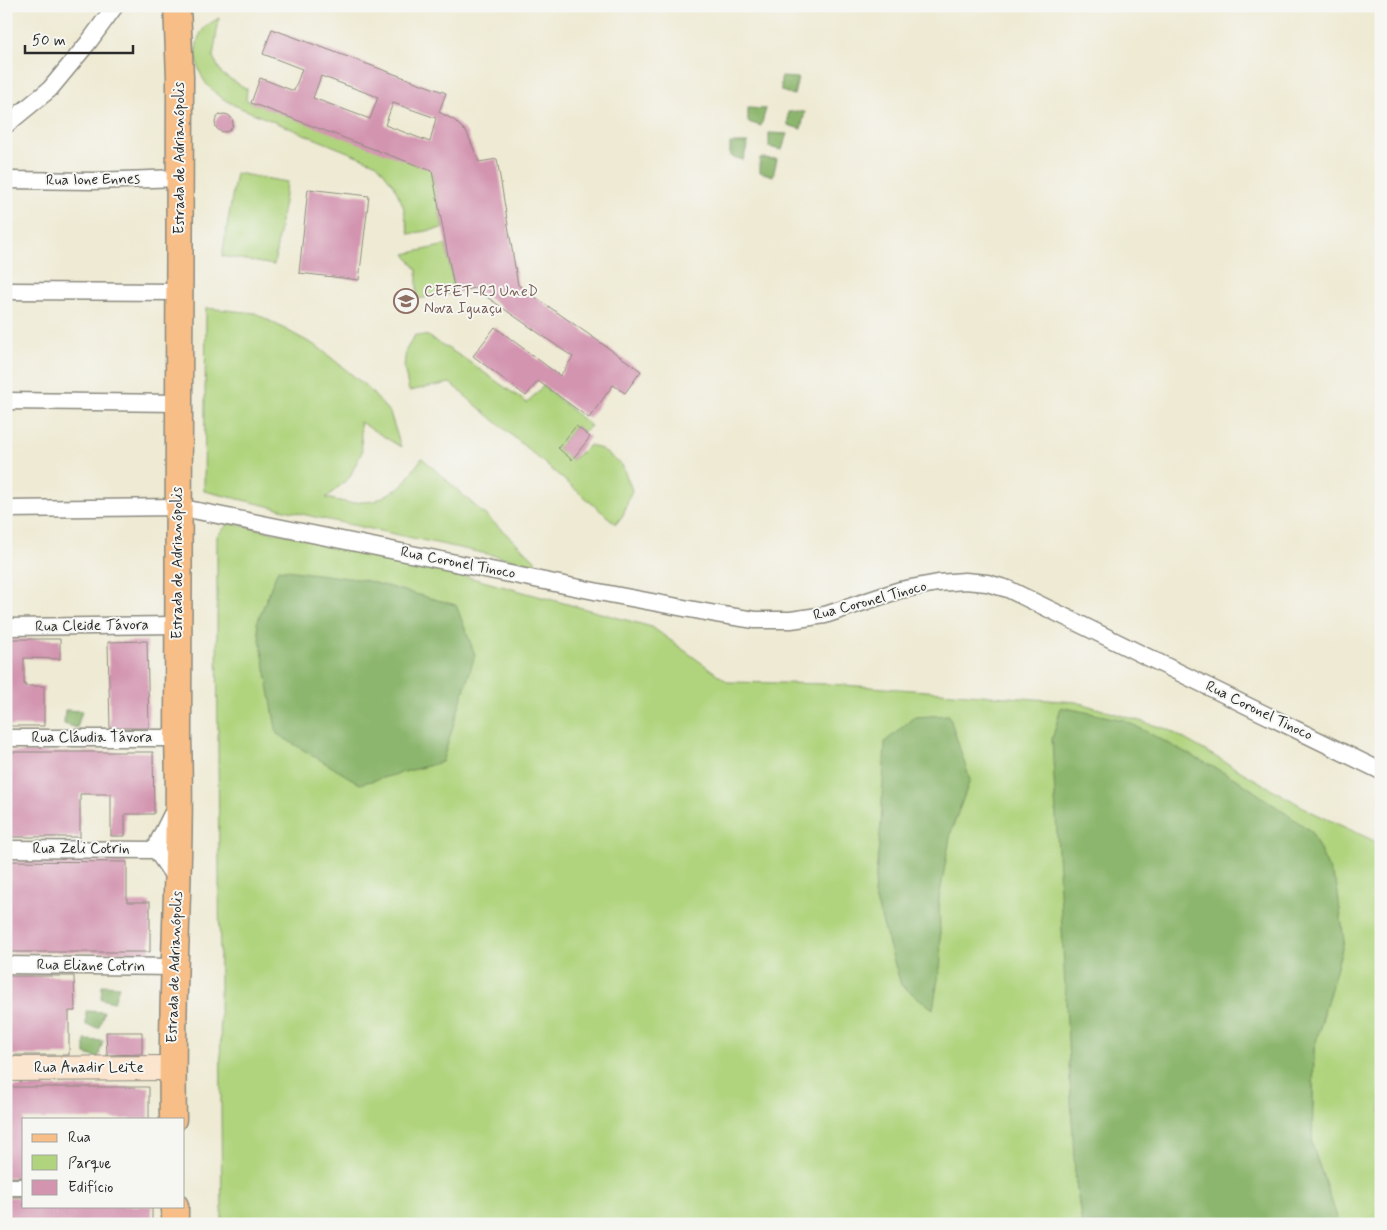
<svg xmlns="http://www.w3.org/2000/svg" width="1387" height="1230" viewBox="0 0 1387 1230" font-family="Mynerve,sans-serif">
  <rect width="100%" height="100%" fill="#f6f6f2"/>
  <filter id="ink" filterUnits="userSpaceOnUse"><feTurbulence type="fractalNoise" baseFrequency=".02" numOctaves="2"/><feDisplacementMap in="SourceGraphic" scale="10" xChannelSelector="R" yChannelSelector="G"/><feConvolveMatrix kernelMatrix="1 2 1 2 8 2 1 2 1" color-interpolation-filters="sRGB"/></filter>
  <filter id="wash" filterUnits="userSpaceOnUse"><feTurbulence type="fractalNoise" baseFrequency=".0096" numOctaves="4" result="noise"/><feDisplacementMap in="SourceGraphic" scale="20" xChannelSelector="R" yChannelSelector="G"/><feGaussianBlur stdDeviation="1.12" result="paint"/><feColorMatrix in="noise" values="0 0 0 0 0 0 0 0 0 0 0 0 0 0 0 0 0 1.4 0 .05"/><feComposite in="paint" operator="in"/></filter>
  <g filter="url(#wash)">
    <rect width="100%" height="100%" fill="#eeead3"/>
    <path fill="#b0d47e" stroke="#6e8054" d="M219 18 213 57 222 74 247 89 246 100 421 166 431 168 443 228 409 234 403 205 393 184 377 164 243 109C231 104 220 98 210 88 197 75 190 46 203 30 207 24 213 22 219 18Z
      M236 173 287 182 274 265 222 256Z
      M446 245 455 293 417 299V270L405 254Z
      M206 308 255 313 318 347 367 387 390 413 401 447 360 422 362 452 349 478 326 498 349 503 375 501 401 487 422 458 533 558 538 565 315 517 204 491Z
      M415 335 428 336 465 359 527 403 543 386 591 426 584 432 576 426 558 448 572 460 590 445 601 449 622 465 632 490 623 515 616 524 450 383 409 391 404 367 406 350Z
      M229 523 398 558 652 627 728 682 830 684 1076 702 1167 729 1312 812 1381 844V1224H1345L1338 1220 1312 1145 1314 1049 1344 941 1075 1176 1082 1224H222L217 627V536Z"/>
    <path fill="#8cb66d" stroke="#5c704c" d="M781 77 798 78 794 95 781 91Z
      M748 108 766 109 761 126 748 122Z
      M788 112H805L801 129 788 125Z
      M769 133 787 134 782 150 769 147Z
      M730 143H748L743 160 730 156Z
      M760 158 777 159 773 176 760 172Z
      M278 569 364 580 456 605 475 655 442 762 360 784 277 734 257 623Z
      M1061 707 1124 720 1238 780 1311 831 1337 886 1344 941 1314 1049 1312 1145 1338 1220 1345 1224H1082L1075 1176 1052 740Z
      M65 710 82 711 77 728 64 724Z
      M949 715 970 780 951 832 939 899 941 962 933 1009 901 985 874 894 881 824 885 742 914 717Z
      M102 985 119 986 114 1002 101 999Z
      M86 1011 104 1012 99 1028 86 1025Z
      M85 1040 103 1041 98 1058 85 1054Z"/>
    <g id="blocks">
      <path fill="#d394b0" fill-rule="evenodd" d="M272 29 446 93 439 112 454 120 467 133 479 162 497 159 518 285 641 371 625 393 613 385 589 418 538 381 526 396 473 356 495 327 560 376 573 357 474 288 455 293 432 171 251 103 260 78 294 91 302 69 263 54ZM321 76 378 97 370 119 313 98ZM393 103 436 118 430 142 385 125Z
        M215 123a9 9 0 1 1 18 0a9 9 0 1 1-18 0Z
        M308 189 369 196 359 280 299 273Z
        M576 426 590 437 572 460 558 448Z
        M6 639H60V659L24 658V684H25V686H44V726H6Z
        M147 641 149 728H110L108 642Z
        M6 752H153L154 814H125V836H111V794H80V837H6Z
        M6 861 127 862V902H150V952H6Z
        M6 976H74L75 1011H69V1055H6Z
        M106 1032H142V1054L107 1055Z
        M6 1087H149V1119H24V1177H6Z
        M6 1197H24V1206H152V1224H6Z"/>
    </g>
  </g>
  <g filter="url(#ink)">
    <use href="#blocks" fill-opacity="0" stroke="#8c8a7f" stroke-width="1"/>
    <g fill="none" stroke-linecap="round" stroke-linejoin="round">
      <defs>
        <path id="street" d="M6 125 50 89 88 43 115 6
          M6 180 93 181 180 178
          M6 291 180 292
          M6 401 180 403
          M6 509 178 507 604 593 716 614 755 620H791L825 615 900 590 938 583 965 581 987 583 1008 589 1381 771
          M6 627 178 625
          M6 738H178
          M175 808 159 840 156 850 177 881
          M6 849 156 850
          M6 965 175 967
          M6 1187H24"/>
        <path id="secondary" d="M6 1069 171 1068"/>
        <path id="primary" d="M173 1119C170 992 182 865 178 738L180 77 177 6
          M175 1206V1224"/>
      </defs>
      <use href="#street" stroke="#8c8a7f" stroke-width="19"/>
      <use href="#secondary" stroke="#8c8a7f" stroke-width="26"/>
      <use href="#primary" stroke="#8c8a7f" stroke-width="29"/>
      <use href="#street" stroke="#fff" stroke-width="16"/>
      <use href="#secondary" stroke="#fce5cf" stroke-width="24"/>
      <use href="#primary" stroke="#f7be87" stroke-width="26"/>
    </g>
  </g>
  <defs>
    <symbol id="university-ring" viewBox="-11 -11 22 22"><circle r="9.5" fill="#f6f6f2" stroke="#8d6e63" stroke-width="1.5"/><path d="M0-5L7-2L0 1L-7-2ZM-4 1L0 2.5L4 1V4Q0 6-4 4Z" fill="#8d6e63"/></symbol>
  </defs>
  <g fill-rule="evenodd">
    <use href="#university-ring" x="392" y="287" width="28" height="28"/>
  </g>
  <g text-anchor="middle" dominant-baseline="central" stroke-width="4" stroke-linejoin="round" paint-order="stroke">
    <g font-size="15" fill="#2b2b2b" stroke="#f6f6f2">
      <text transform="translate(180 158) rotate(-90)">Estrada de Adrianópolis</text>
      <text transform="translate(93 180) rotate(-1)">Rua Ione Ennes</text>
      <text transform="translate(178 563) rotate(-90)">Estrada de Adrianópolis</text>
      <text transform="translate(458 563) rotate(11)">Rua Coronel Tinoco</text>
      <text transform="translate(870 601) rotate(-15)">Rua Coronel Tinoco</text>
      <text transform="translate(92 626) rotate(-1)">Rua Cleide Távora</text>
      <text transform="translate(1259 711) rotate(26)">Rua Coronel Tinoco</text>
      <text x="92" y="738">Rua Cláudia Távora</text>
      <text x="81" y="849">Rua Zeli Cotrin</text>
      <text transform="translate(91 966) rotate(1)">Rua Eliane Cotrin</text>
      <text transform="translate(175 967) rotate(-88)">Estrada de Adrianópolis</text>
      <text x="89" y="1068">Rua Anadir Leite</text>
    </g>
    <g font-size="15" fill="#785e54" stroke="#f6f6f2" text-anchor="start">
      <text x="424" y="292">CEFET-RJ UneD<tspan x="424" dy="17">Nova Iguaçu</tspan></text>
    </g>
  </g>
  <rect width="1387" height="1230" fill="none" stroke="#f6f6f2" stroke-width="25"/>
  <rect x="22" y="1118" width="162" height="90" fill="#f6f6f2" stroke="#a5a5a2"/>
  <rect x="32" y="1134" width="25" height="8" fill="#f7be87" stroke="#a5a5a2"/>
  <text x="68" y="1142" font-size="15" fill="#2b2b2b">Rua</text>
  <rect x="32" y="1155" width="25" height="15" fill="#b0d47e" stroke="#a5a5a2"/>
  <text x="68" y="1168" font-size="15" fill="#2b2b2b">Parque</text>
  <rect x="32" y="1180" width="25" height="15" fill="#d394b0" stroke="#a5a5a2"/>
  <text x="68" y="1192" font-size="15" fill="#2b2b2b">Edifício</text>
  <path d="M25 45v8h108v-8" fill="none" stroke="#2b2b2b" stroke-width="2.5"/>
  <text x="32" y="45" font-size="15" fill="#2b2b2b" stroke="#f6f6f2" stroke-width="4" paint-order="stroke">50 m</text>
</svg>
